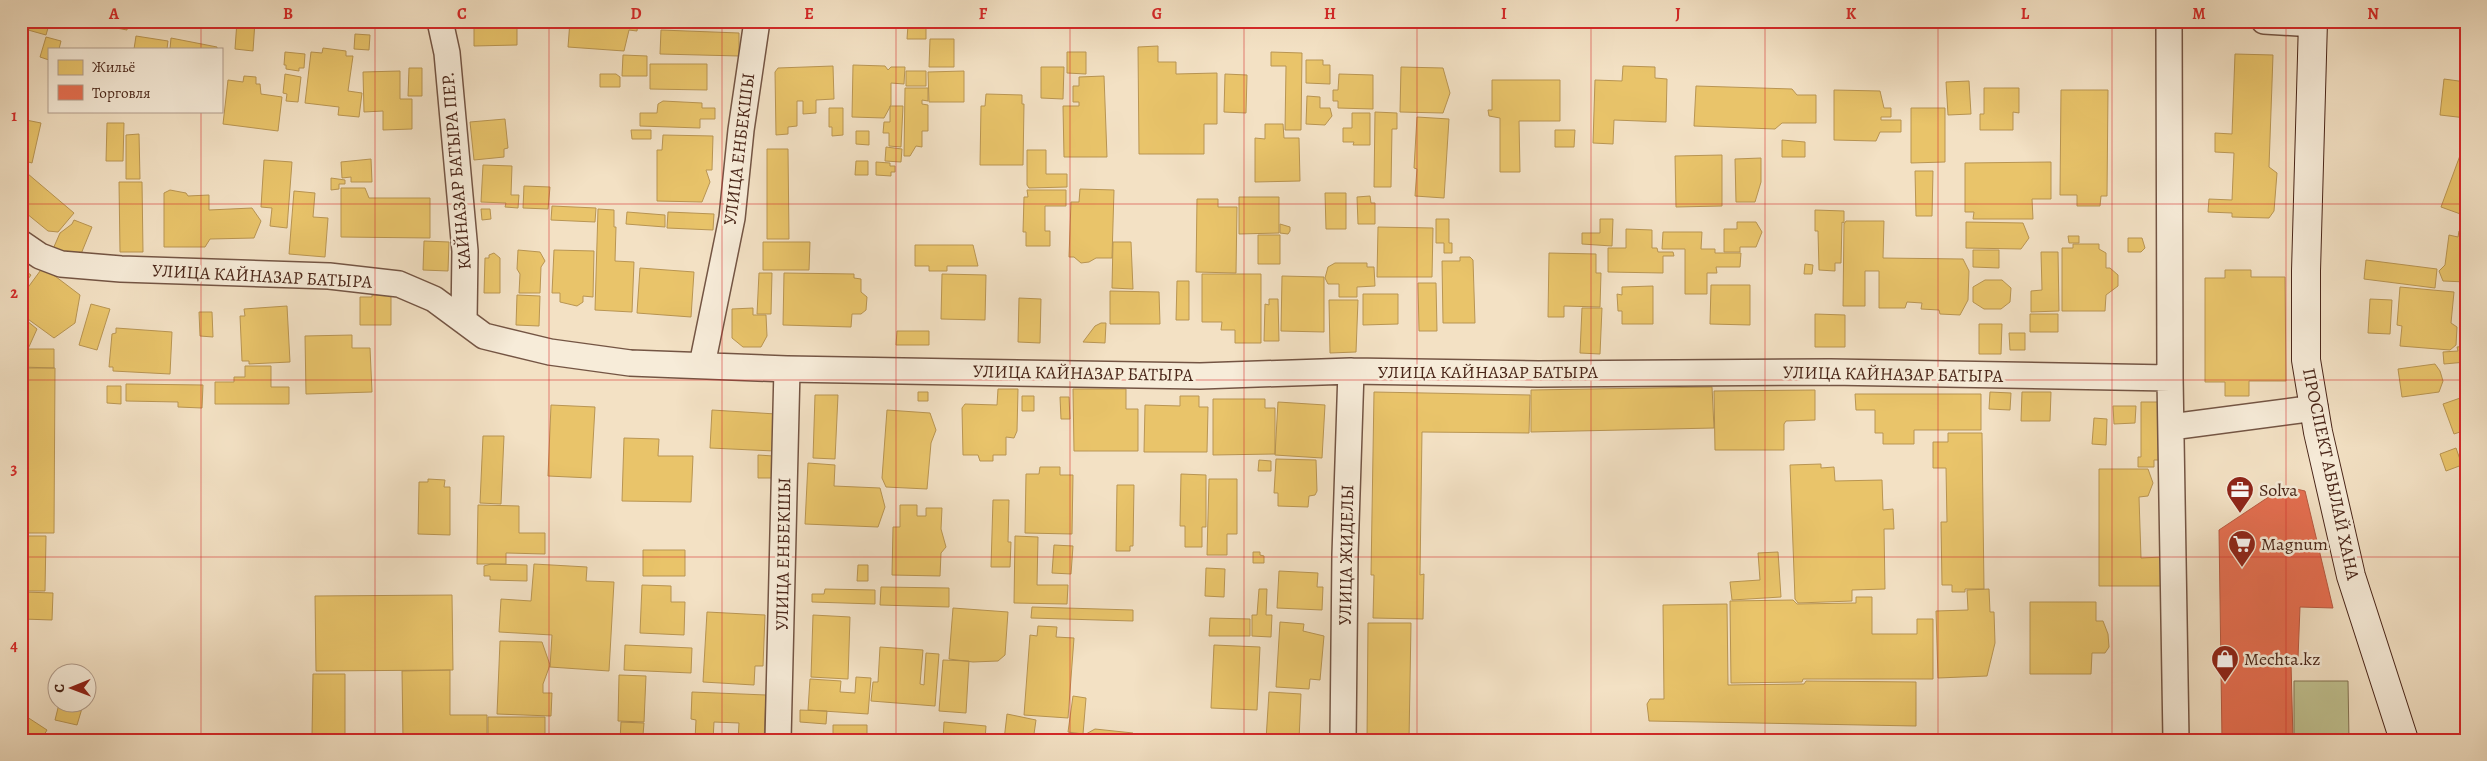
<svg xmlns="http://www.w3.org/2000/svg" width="2487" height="761" viewBox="0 0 2487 761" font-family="Alegreya,serif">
  <rect width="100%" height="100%" fill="#f3e1c4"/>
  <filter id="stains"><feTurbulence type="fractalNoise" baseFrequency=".004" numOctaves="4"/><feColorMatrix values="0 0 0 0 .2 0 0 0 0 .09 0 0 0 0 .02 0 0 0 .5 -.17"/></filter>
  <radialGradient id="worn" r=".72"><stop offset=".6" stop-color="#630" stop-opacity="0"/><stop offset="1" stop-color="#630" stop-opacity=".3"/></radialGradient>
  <path fill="#c0c190" stroke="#857454" d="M2294 681H2348L2349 740H2294Z"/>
  <path fill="#e9c46a" stroke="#b99552" d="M21 21H50L46 35 21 28Z
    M112 21H128L127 30 111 27Z
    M237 21H255L253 51 235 49Z
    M474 21H517V45L474 46Z
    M570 21H638L637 31 629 30 624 51 568 47Z
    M908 25H926V39H907Z
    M661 30 739 33V56L660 54Z
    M355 34 370 35 369 50 354 49Z
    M136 36 168 41 167 49H134Z
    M46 37 61 41 59 49H49V60L40 57Z
    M171 38 217 47V49H170Z
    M930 39H954V67H929Z
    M1158 46V62H1176V74L1217 73V124H1204V154H1139L1138 47Z
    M323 48 346 51V56H353L348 91 362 93 359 117 338 115 339 107 305 103 311 52 322 53Z
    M285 52 305 54 304 68H299V71L286 69V65H284Z
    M1067 52H1086V74L1067 73Z
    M1271 52 1302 53 1301 130H1285L1286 66H1271Z
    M2235 54 2273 55 2269 167 2277 173 2274 211 2269 218 2232 217V213L2208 212 2209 199 2232 200 2234 153 2215 152V133L2232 134Z
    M623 55 647 56V76H622Z
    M1306 60H1323V65H1330V84L1306 83Z
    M650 64H707V90L650 89Z
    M853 65 885 66 888 70 891 67H905L904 84 891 83V105L884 118 852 117Z
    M833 66 834 99 816 100V113L803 114V101H797V126L788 127V134L776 135 775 72 778 68Z
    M1623 66 1655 67V78L1667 79 1666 122 1614 120 1613 144 1593 143 1595 80 1622 81Z
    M1041 67H1064L1063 99 1041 98Z
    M1401 67 1443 68 1450 93 1443 113 1400 112Z
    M409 68H422V96H408Z
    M400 71V99H412V129L383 130V111L364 112 363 72Z
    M906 71H926V86H906Z
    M964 71V102H929L928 72Z
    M285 74 301 77 298 102 286 101 287 94 283 93Z
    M600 74H616L620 77V87H600Z
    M1225 74 1247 75 1246 113 1224 112Z
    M1339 74 1373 75V109L1338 108V101H1333V90H1338Z
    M244 76 256 77V84H260L261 94 282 97 278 131 223 124 228 80 243 82Z
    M1104 76 1107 157H1064L1063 106H1079V102H1073V86H1079V77Z
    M2444 79 2466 82V118L2440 115Z
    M1492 80H1560V121H1519L1520 172H1500V118L1489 116 1488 110H1492Z
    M1969 81 1971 114 1948 115 1946 82Z
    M1696 86 1792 89 1797 95H1816V123H1782L1775 129 1694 126Z
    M905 88H928V101L922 100V104L928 105V131H922V147L916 146 910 156H904Z
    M1984 88H2019V113L2013 112V130H1980V114H1984Z
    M1834 90 1880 91 1884 108H1891V117H1881V120H1901V132H1880L1876 141 1834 140Z
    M2061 90H2108L2107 196H2101L2100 206H2077V195H2060Z
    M986 94 1022 95V104H1024L1023 165H980L981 106H985Z
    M1307 96 1320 97V108H1330L1332 116 1325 125 1306 124Z
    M663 101 702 103V108H715V119H700V128L640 126V113H657L658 104Z
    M890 106H903L901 147 889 146V133H883L884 122H890Z
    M829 108H843V135L832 136V127H829Z
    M1911 108H1945V162L1911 163Z
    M1375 112 1397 113V129H1392L1391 187H1374Z
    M1352 113H1370V145H1353L1354 142H1343V128H1352Z
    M1417 117 1449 119 1444 198 1415 196 1417 169 1414 168Z
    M21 119 41 123 32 163 21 160Z
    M505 119 508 148 504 149V157L474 160 470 122Z
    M107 123H124L123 161H106Z
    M1265 124H1283L1284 138H1299L1300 181 1255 182V138L1265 139Z
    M631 130H651V139H632Z
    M1555 130H1575L1574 147H1555Z
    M856 131H869V145L856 144Z
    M139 134 140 179H126V135Z
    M663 135 713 136 712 170H706L710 182 702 202 657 201V150H662Z
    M1782 140 1805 142V157H1782Z
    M2465 142H2466V216L2441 207Z
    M886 147 902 149 901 162 885 161Z
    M767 149H788L789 239H767Z
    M1027 150H1046V174H1067V187L1029 188 1027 185Z
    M1722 155V206L1676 207 1675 156Z
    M1761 158V182L1755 202H1736L1735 159Z
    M371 159 372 182H351V177L342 178 341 162Z
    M264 160 292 162 287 228 270 226 272 208 261 207Z
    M856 161H868V175H855Z
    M876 162 890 163V166H895V172H891V176L876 175Z
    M2051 162V199H2032L2033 219H1973L1974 212H1965V163Z
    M483 165 512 166 511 195H519L518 208 505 207 506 203 481 202Z
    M21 168 74 213 58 232 48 231 21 209Z
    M1915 171H1933L1932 216H1916Z
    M331 178 345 180V184H339V189L331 190Z
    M119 182H142L143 252H120Z
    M524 186 550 187 548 209 523 208Z
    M341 188H365L369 198H430V238L341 237Z
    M1080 189 1114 190 1112 258H1096L1089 262 1081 263 1074 257H1069L1071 202H1079Z
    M170 190 186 193 188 196 209 195V210L252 208 261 221 254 238 210 239 205 247H164V193Z
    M1027 190H1066V206H1045V231H1050V246H1026V232H1023L1024 197H1028Z
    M294 191 315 193 313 217 328 218 325 257 289 254Z
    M1325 193H1346V229H1326Z
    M1370 196 1371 203H1375V224H1358L1357 197Z
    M1239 197H1279V233L1239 234Z
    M1197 199H1218V207H1237L1236 273 1196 272Z
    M552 206 596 208 595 222 551 220Z
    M481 209H490L491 219 482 220Z
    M598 209 614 210V227H616L615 261 634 262 632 312 595 310Z
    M1815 210 1844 211V223L1842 222 1841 263H1835V271L1819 270 1818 231H1815Z
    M627 212 665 215V227L626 224Z
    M668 212 714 214 713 230 667 228Z
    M1436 219H1449V243H1452V253H1444V243H1436Z
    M1600 219H1613L1612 246 1582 244V233H1600Z
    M74 220 92 227 81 254H66L53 249 60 233 72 224Z
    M1846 221H1884L1883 258 1963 259 1969 271 1968 300 1960 315 1940 314 1939 310 1921 309 1922 303 1907 302 1905 308H1879V271H1865V306H1843L1844 224Z
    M1737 222H1756L1762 232 1756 247H1740V252H1724V229H1737Z
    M1966 222 2023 223 2029 238 2021 249 1966 248Z
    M1280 224 1290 227V231L1288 234 1280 233Z
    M1378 227 1433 228 1432 277H1377Z
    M1626 229 1652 230V248H1657L1658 252H1673L1674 256H1663V273L1608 272V248H1626Z
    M2459 231 2466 232V282L2443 281 2439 271 2445 265 2449 235 2458 237Z
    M1663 232H1702L1701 249H1715V253H1741L1740 267H1716L1717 273H1707V294H1685V249H1662Z
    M1258 235H1280V264H1258Z
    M2068 236H2079V243H2069Z
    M2128 238H2142L2145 248 2141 252H2128Z
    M424 241 449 242 448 271 423 270Z
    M763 242H810L809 270H763Z
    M1113 242H1131L1133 289 1112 288Z
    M2073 244H2099V249L2106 253V268H2110L2118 275V286L2106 295 2105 311H2062V248H2073Z
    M915 245H973L978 266H947V271H929V266H915Z
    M518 250 540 252 545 261 541 267 540 293H519L520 274 517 269Z
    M554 250 594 251 593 297 583 296V302L577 306 560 302V293H552Z
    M1973 250H1999V268L1973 267Z
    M2041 252H2058L2059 311 2031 312V291L2042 290Z
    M494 253 500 258V293H484L485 258H489V255Z
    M1549 253 1596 254V273H1601L1600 307 1564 306V317H1548Z
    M1460 257H1470L1473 260 1475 323H1443L1442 261H1460Z
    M2366 260 2437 269 2435 288 2364 279Z
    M1335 263H1367V267H1374L1375 286 1357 287V297H1339V284H1328L1325 278 1328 267Z
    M1805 264 1813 265 1812 274H1804Z
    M43 267 80 295 75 323 54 338 21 314V297Z
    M21 268 31 275 21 289Z
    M640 268 694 272 691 317 637 313Z
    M2225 270H2251V277H2285L2286 381H2249V396H2225V382H2205V278H2225Z
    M759 273H772L771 314H757Z
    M784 273 854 274V278L861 279V292L867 297 866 310 861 314H852L851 327 783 325Z
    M942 274 986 275 985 320 941 319Z
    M1202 274H1261V343H1235V330H1221L1222 322H1202Z
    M1282 276 1324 277V332L1281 331Z
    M1985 280H2002L2011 288 2010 302 2001 309H1984L1973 302V287Z
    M1177 281H1189V320H1176Z
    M1418 283H1436L1437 331H1419Z
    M1711 285H1750V325L1710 324Z
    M1653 286V324H1622V311H1618L1617 294 1622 295V287Z
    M2400 287 2454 292 2451 323 2457 327 2456 345 2450 350 2400 346 2402 326 2397 325Z
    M1110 291 1159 292 1160 324H1110Z
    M1363 294H1398V324L1363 325Z
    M372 295H388L391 297V325H360V297H372Z
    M517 295 540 296 539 326 516 325Z
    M1019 298 1041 299 1040 343 1018 342Z
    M1269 299H1278L1279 341H1264L1265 304 1269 305Z
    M2370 299 2392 300 2390 334 2368 333Z
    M1329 300H1358L1356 352 1330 353Z
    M91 304 110 309 97 350 79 345Z
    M287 306 290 362 249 364V361H242L240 316H245L244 309Z
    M753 308V315H766L767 336 761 347H743L732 338V309Z
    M1582 308H1602L1600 354 1580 353Z
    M199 312H212L213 337 200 336Z
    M1815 314 1845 315V347H1815Z
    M2030 314H2058V332H2030Z
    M21 316 37 329 28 349H54V368L21 367Z
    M1101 323H1106L1105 343 1083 342 1095 326Z
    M1979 324H2002L2001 354H1979Z
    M116 328 172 332 170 374 113 371V367H109L112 334 116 333Z
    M897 331H929V345H896Z
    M2009 333H2025V350H2010Z
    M352 335V348H370L372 392 306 394 305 336Z
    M2466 346V362L2444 364 2443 352 2458 351 2457 347Z
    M2435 364 2440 371 2443 381 2439 392 2402 397 2398 369Z
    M245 366H271V387H289V404H215V382H234V377H245Z
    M22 368H55L54 533H21Z
    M126 384 203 385 202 408 178 407V402L126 401Z
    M107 386H121V404L107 403Z
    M1712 387 1714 428 1531 432V390Z
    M998 389H1018L1017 431 1014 438 1006 437V455H993V461H980L978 455H963L962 408 965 404 997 405Z
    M1073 389H1126V409H1138V451H1074Z
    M1815 390V420L1786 421 1784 424V450H1715L1714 391Z
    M918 392H928V401H918Z
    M1374 392 1530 395 1529 433 1422 432 1420 575 1424 574 1423 619 1373 618 1374 575H1371Z
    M1990 392 2011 393 2010 410 1989 409Z
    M2022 392H2051L2050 421H2021Z
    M1855 394H1981V430H1914V444H1883V433H1875V410H1856Z
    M815 395H838L835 459 813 458Z
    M1022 396H1034V411H1022Z
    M1180 396H1199V407H1208L1207 452H1144L1145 405 1180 406Z
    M2466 396V430L2454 434 2443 404Z
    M1060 397H1069L1070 419H1061Z
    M1213 399H1265V408H1275V454L1213 455Z
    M1278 402 1325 405 1322 458 1275 455Z
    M2141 402H2163L2164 460H2154V467H2138V457H2141Z
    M551 405 595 407 591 478 548 476Z
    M2113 406H2136L2135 423 2114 424Z
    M712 410 776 414 774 451 710 448Z
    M887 410 930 413 936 430 931 443 927 489 886 487 882 478Z
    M2094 418 2107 419 2106 445 2092 444Z
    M1948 433H1982L1984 589H1965V592H1952V585H1942L1941 522H1947L1946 468H1933V442H1948Z
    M483 436H504L501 504 480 503Z
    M624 438 659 439 658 456H693L691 502 622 501Z
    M2456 448 2462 465 2446 471 2440 454Z
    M758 455 773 456 772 478H758Z
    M1276 459 1316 460 1317 491 1315 495 1309 496 1308 507 1278 506V493H1274Z
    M1259 460 1271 461V471H1258Z
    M808 463 835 465 834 486 880 488 885 507 878 527 805 524Z
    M1821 464V468L1834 467 1835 481 1882 480 1883 510 1893 509 1894 529H1884L1885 589 1852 590V601L1798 603 1795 599 1790 465Z
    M1040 467H1060V475H1073L1072 534 1025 533 1026 474H1039Z
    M2099 469H2148L2153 483 2148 496 2139 497 2141 558 2163 557 2162 586H2099Z
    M1181 474 1206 475V527H1202V547H1185V526H1180Z
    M428 479 445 480 444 487H450V535L418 534 419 482H428Z
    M1209 479H1237V534H1227V555H1207Z
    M1117 485H1134L1133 546H1130V551H1116Z
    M993 500H1009L1008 542H1011L1010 567H991Z
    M478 505 519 506V533H545V554L506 553V564H477Z
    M900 505H917V516H926V508H942L941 529 946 547 941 553 940 576 892 575 893 527H900Z
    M26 536H46L45 591H25Z
    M1015 536 1038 537 1037 585H1068L1067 604 1014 603Z
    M1054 545 1073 546 1071 574 1052 573Z
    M643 550H685V576H643Z
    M1253 552H1260V555L1264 556V563H1253Z
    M1778 552 1781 597 1732 600 1730 582 1760 580 1758 553Z
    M491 564 527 565V581L490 580V576H484V566Z
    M534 564 587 567 586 581 614 582 609 671 550 667 552 635 499 632 501 599 531 601Z
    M858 565H868V581H857Z
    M1206 568 1225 569 1224 597 1205 596Z
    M1279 571 1318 573 1317 587H1323L1322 610 1277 608Z
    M642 585 671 586V602H685L684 635 640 633Z
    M881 587 949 588V607L880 605Z
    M825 589 875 590V604L812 602V594H824Z
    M1259 589H1267L1266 615H1272L1271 637 1252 636V615H1257Z
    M1989 589 1990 612H1994L1995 643 1987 676 1938 678 1936 611 1968 610 1967 590Z
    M24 592 53 593 52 620 23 619Z
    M452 595 453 670 316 671 315 596Z
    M1856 597H1872V634H1917V619H1933V679H1803L1802 682 1731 683 1730 601 1793 600 1797 604 1856 603Z
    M2030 602H2096V621H2103L2108 634 2109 647 2105 653H2092L2091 674H2030Z
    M1727 604 1728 685 1804 684 1806 681 1916 682V726L1649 721 1647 704 1650 699H1664L1663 605Z
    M1032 607 1133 610V621L1031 618Z
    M953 608 1008 612 1005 655 998 661 973 662 949 659Z
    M707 612 765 615 763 666H755L754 685 703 682Z
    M813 615 850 617 848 679 811 677Z
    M1210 618 1250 619V636H1209Z
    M1280 622 1304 624 1303 631 1324 636 1320 680 1310 679 1309 689 1276 687Z
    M1368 623H1411L1409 740H1367Z
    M1038 626 1057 627 1056 637 1074 638 1068 718 1024 715 1030 635 1037 636Z
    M500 641 542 642 550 665 543 684V693H552L551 716 497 714Z
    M625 645 692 648 691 673 624 670Z
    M1214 645 1260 647 1257 710 1211 708Z
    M880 647 923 650 920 684 924 685 926 653 939 654 935 706 871 701 873 682H878Z
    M943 660 969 661 966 713 939 711Z
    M450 670V715H487V740H403L402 671Z
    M313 674H345V740H322L312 736Z
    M619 675 646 676 644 722 618 721Z
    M856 677 871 678 868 714 808 710 810 679 841 681 840 692 855 693Z
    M692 692 766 695 764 740H738L739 723 714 722 713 740H695L696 720 691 719Z
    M1269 692 1301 694 1299 740H1266Z
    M1073 696 1086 698 1083 734 1068 732Z
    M21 702 24 704 21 713 47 730 41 740H21Z
    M59 704 83 705 77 725 55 720Z
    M800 710 827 711 826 724 800 722Z
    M1007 714 1036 720 1034 734 1042 735 1046 740H1004Z
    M488 717H545V740H488Z
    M621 722 644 723 643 735 689 737V740H620Z
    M944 722 986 726 985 740H943Z
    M833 725H867V740H833Z
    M1095 729 1133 733 1135 740H1085L1086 734Z"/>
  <path fill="#e76f51" stroke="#b85940" d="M2285 486 2288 490 2292 488 2305 491 2333 608 2300 607 2298 658 2291 663 2293 740H2222L2219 530Z"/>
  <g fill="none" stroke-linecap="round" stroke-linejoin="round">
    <defs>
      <path id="minor" d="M440 21 447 53 465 251 464 321
        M2169 21 2170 378 2176 740
        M2264 21 2313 24
        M21 243 40 256 61 264 121 269 329 276 399 284 434 299 484 336 550 352 630 363 787 369 1200 376 1351 371 1538 374 1830 372 2170 378
        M702 365 732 218 741 130 757 21
        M2171 427 2315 408
        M778 740 787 369
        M1343 740 1345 555 1351 371"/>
      <path id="secondary" d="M2313 21 2306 271V360L2318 432 2351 576 2404 740"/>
    </defs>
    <use href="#minor" stroke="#745544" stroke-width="28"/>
    <use href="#secondary" stroke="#4a2619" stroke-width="30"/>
    <use href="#minor" stroke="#f7ecd9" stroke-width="25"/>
    <use href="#secondary" stroke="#f7ecd9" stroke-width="28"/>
  </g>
  <path fill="none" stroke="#d62828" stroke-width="1" stroke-opacity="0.55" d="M201 21V49M375 21V740M549 21V740M722 21V740M896 21V740M1070 21V740M1244 21V740M1417 21V740M1591 21V740M1765 21V740M1938 21V740M2112 21V740M2286 21V740M201 111V740M21 204H2466M21 380H2466M21 557H2466"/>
  <defs>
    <symbol id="office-pin" viewBox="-11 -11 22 30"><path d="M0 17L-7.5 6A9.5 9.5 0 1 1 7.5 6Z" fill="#8f2418" stroke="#f7ecd9"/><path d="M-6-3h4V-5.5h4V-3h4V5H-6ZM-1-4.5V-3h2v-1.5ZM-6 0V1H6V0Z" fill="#fff"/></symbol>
    <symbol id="supermarket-pin" viewBox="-11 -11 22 30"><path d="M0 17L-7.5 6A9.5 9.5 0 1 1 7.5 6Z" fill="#8f2418" stroke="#f7ecd9"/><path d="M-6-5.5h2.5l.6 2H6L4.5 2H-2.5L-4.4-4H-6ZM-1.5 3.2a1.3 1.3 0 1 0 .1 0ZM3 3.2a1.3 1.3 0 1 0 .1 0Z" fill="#fff"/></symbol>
    <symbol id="shop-pin" viewBox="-11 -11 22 30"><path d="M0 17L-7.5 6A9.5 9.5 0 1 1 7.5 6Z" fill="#8f2418" stroke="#f7ecd9"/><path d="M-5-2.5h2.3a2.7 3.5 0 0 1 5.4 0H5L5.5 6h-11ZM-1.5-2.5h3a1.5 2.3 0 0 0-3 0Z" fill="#fff"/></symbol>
  </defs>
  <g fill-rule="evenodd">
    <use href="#office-pin" x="2224" y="474" width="32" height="43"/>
    <use href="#supermarket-pin" x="2226" y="528" width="32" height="43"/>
    <use href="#shop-pin" x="2209" y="643" width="32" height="43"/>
  </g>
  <g text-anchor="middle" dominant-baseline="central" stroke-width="5" stroke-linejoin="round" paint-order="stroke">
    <g font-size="18" fill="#4a2619" stroke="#f7ecd9">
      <text transform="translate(739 149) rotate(-83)">УЛИЦА ЕНБЕКШЫ</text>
      <text transform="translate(456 171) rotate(-95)">КАЙНАЗАР БАТЫРА ПЕР.</text>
      <text transform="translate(262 276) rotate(3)">УЛИЦА КАЙНАЗАР БАТЫРА</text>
      <text x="1488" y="372">УЛИЦА КАЙНАЗАР БАТЫРА</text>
      <text transform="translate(1083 373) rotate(1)">УЛИЦА КАЙНАЗАР БАТЫРА</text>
      <text transform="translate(1893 374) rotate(1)">УЛИЦА КАЙНАЗАР БАТЫРА</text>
      <text transform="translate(2331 474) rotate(78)">ПРОСПЕКТ АБЫЛАЙ ХАНА</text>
      <text transform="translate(783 554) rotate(-89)">УЛИЦА ЕНБЕКШЫ</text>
      <text transform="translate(1346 555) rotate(-89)">УЛИЦА ЖИДЕЛЫ</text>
    </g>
    <g font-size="18" fill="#4a2619" stroke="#f7ecd9" text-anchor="start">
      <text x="2259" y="490">Solva</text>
      <text x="2261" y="544">Magnum</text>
      <text x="2244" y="659">Mechta.kz</text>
    </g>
  </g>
  <rect width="2487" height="761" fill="none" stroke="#f3e1c4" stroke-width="55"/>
  <rect x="48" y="48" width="175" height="65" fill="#f7ecd9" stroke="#b29d8c"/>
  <rect x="58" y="60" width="25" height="15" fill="#e9c46a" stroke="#b29d8c"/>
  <text x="92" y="72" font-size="15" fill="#4a2619">Жильё</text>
  <rect x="58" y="85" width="25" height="15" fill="#e76f51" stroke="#b29d8c"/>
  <text x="92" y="98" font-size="15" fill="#4a2619">Торговля</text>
  <g transform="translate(72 688) rotate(269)"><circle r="24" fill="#f7ecd9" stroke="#b29d8c"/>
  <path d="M0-4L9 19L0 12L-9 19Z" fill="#8f2418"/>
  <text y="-8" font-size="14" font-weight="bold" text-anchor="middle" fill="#4a2619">С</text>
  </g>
  <rect x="28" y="28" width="2432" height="706" fill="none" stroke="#d62828" stroke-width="2"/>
  <g font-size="16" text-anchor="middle" font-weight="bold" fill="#d62828">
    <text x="114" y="19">A</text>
    <text x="288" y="19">B</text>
    <text x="462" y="19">C</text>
    <text x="636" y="19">D</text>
    <text x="809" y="19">E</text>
    <text x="983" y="19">F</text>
    <text x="1157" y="19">G</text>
    <text x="1330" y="19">H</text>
    <text x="1504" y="19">I</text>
    <text x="1678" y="19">J</text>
    <text x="1851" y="19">K</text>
    <text x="2025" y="19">L</text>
    <text x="2199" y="19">M</text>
    <text x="2373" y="19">N</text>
    <text x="14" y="121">1</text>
    <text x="14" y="298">2</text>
    <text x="14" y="474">3</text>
    <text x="14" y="651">4</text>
  </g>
  <rect width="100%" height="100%" filter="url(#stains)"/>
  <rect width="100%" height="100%" fill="url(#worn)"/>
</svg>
